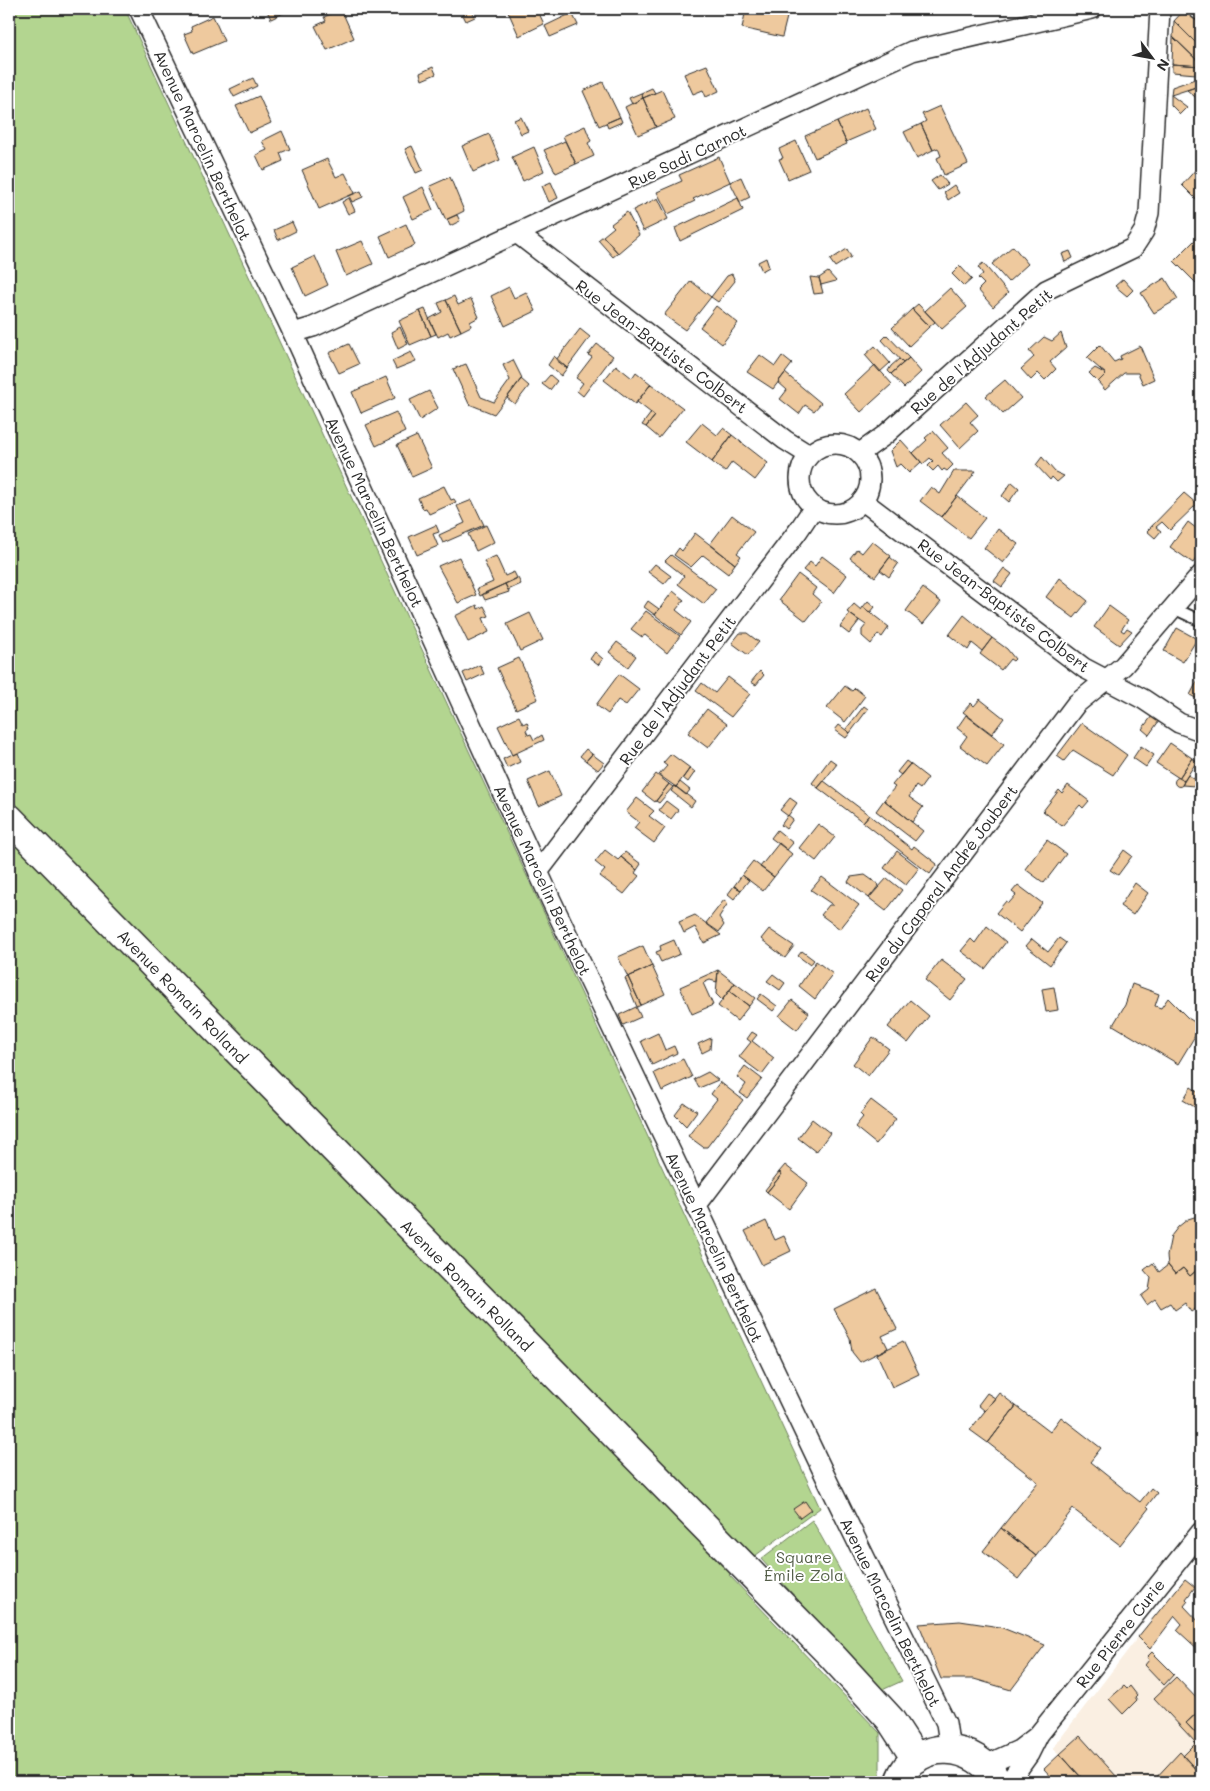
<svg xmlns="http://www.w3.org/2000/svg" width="1210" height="1791" viewBox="0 0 1210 1791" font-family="Mali,sans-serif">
  <rect width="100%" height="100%" fill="#fff"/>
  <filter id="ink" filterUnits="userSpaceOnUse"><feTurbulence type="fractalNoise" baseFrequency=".02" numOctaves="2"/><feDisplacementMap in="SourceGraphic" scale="10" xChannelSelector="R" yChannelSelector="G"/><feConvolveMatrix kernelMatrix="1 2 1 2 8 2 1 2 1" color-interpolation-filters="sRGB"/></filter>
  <g filter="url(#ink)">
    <path fill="#faefe2" d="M1138 1637 1201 1703V1782H1085L1053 1748Z"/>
    <path fill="#b3d590" stroke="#6f805e" d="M9 9H125L820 1508 729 1575 880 1733V1782H9Z
      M812 1520 902 1681 880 1691 761 1559Z"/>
    <path fill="#eec99e" stroke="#2b2b2b" d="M266 9H292L271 19Z
      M341 9 354 38 327 50 315 26 326 21 324 17Z
      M460 9H471L475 17 466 21Z
      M507 9H537L544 24 519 36Z
      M746 9H789L782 37 742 28Z
      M1185 9 1201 23V48L1174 21Z
      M572 13 578 25 550 37 545 26Z
      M213 16 224 41 193 54 184 34 192 31 191 26Z
      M1174 21 1201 48V64L1173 37Z
      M1173 37 1201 64V66L1172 64Z
      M1172 64 1201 66V67L1199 71H1196V74L1172 72Z
      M707 65 719 91 706 97 703 90 693 94 684 74Z
      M433 67 436 74 422 80 420 73Z
      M253 78 257 86 234 97 230 89Z
      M1195 79 1199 86 1171 95 1172 87Z
      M603 82 620 117 599 126 583 91Z
      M1199 86 1201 87V102L1187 90Z
      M652 88 655 93 643 98 641 93Z
      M662 90 675 119 656 127 643 98Z
      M641 93 643 98 632 104 629 98Z
      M1171 95 1187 107 1180 114 1171 105Z
      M259 96 271 123 249 133 236 106Z
      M643 98 656 127 638 135 625 107Z
      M940 106 968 164 944 175 937 158 941 156 938 148 933 150 921 124 926 121 922 114Z
      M866 108 876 129 846 142 837 122Z
      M521 117 528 131 521 134 514 120Z
      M620 117 622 122 608 128 606 123Z
      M837 122 847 144 815 158 805 136Z
      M921 124 933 150 917 158 904 132Z
      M585 126 591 141 588 143 594 156 576 164 563 136Z
      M282 131 290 149 280 153 283 161 263 170 256 155 267 150 262 141Z
      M489 134 500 160 473 172 462 146Z
      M565 141 576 164 556 173 544 150Z
      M796 141 809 170 788 179 779 159 783 158 779 149Z
      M412 146 423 170 416 173 405 149Z
      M534 147 544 171 523 181 512 157Z
      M719 157 730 182 693 199 695 201 668 214 657 192 682 181 679 175Z
      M327 159 336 177 345 173 355 193 319 209 302 170Z
      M1199 166 1201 169V195L1197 200 1182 185Z
      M940 175 948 184 938 190 931 181Z
      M450 177 464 211 446 220 430 186Z
      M741 177 750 197 740 202 730 182Z
      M551 182 558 198 549 202 542 186Z
      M954 185 959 193 948 200 944 192Z
      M423 187 433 210 413 219 403 197Z
      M361 191 363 197 352 202 349 196Z
      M349 198 355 211 348 214 342 202Z
      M658 198 668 219 643 231 633 210Z
      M738 198 743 210 680 241 675 228Z
      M627 212 639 235 618 253 603 236 614 227 611 224Z
      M457 215 460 221 450 226 447 219Z
      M292 222 296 231 278 240 274 230Z
      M406 224 415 245 389 257 380 236Z
      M603 236 618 253 613 257 598 240Z
      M1197 238 1201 243V282L1198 285 1174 261Z
      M362 241 373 264 346 276 336 252Z
      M1013 246 1028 264 1008 282 992 264Z
      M847 249 851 257 835 267 830 260Z
      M1070 251 1073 258 1065 262 1062 254Z
      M315 256 328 285 305 296 292 267Z
      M766 258 769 267 762 271 758 262Z
      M983 263 1008 293 993 307 978 290 984 284 978 278 983 274 978 267Z
      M960 266 972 279 964 286 952 274Z
      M828 272 836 281 821 285 819 278Z
      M732 274 735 281 718 302 711 297 727 276Z
      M810 277 819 278 823 293 814 294Z
      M1165 278 1178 299 1154 313 1141 293Z
      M1123 279 1133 290 1127 296 1115 286Z
      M691 281 711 297 685 330 664 315Z
      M509 287 514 298 526 292 536 311 505 326 491 296Z
      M950 288 967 307 942 329 925 311Z
      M454 296 458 305 471 299 479 317 470 322 471 326 461 331 446 300Z
      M446 300 461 331 450 336 448 332 438 337 429 319 442 312 438 303Z
      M918 304 935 322 929 327 912 309Z
      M716 306 738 323 722 344 700 327Z
      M425 309 436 334 431 336 420 311Z
      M912 309 929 327 909 346 892 328Z
      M420 311 431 336 410 345 399 321Z
      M400 327 408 344 398 349 391 332Z
      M580 329 590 337 567 368 556 360Z
      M1061 333 1066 348 1050 362 1056 369 1045 380 1038 373 1031 380 1021 369 1034 357 1029 351 1044 337 1052 341Z
      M887 335 909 358 903 363 882 340Z
      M349 344 359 364 339 373 329 353Z
      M597 344 613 356 583 396 577 391 583 383 576 378 592 357 588 355Z
      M1100 345 1114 362 1121 359 1120 356 1140 346 1154 379 1143 384 1138 373H1124L1105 390 1098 382 1106 374 1087 358Z
      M875 346 890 363 880 372 865 355Z
      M411 352 416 361 396 369 392 361Z
      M760 355 775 366 782 356 792 364 773 389 747 372Z
      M554 356 567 368 561 376 548 365Z
      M909 358 921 372 904 388 891 374Z
      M899 359 903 363 891 374 888 371 891 366Z
      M513 360 522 378 494 414 469 404 453 369 466 364 481 397 494 402 510 380 503 365Z
      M616 365 632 378 636 372 651 384 635 404 604 380Z
      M875 365 892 384 861 412 844 394Z
      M1095 368 1106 374 1098 382 1089 373Z
      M785 373 821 403 814 411 805 405 799 414 780 399 787 390 778 382Z
      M550 375 557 381 550 390 542 384Z
      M386 377 395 398 361 413 352 392Z
      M521 379 529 386 515 404 507 398Z
      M1005 380 1021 398 1003 414 986 396Z
      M651 384 683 408 659 438 646 427 655 416 637 402Z
      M429 391 438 408 420 420 410 400Z
      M966 402 978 415 970 422 978 431 960 448 940 425Z
      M396 412 405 432 376 446 366 425Z
      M651 413 655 416 646 427 642 425Z
      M702 423 717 435 723 428 732 435 712 462 686 442Z
      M933 431 948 448 942 453 953 465 947 471 944 469 942 471 938 466 933 471 928 466 933 461 930 458 923 464 913 453 927 440 925 438Z
      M732 435 768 463 755 480 732 462 725 472 712 462Z
      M417 436 432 468 412 477 397 445Z
      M901 440 921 462 909 473 900 464 896 467 890 451Z
      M1042 457 1055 472 1064 476 1057 482 1052 477 1050 480 1036 465Z
      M954 471H976L941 517 920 501 931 487 940 494Z
      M1012 482 1019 488 1009 502 1002 496Z
      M444 486 451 500 454 499 456 502 429 514 426 508 423 509 418 498Z
      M1184 493 1197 504 1170 530 1162 522 1156 527 1161 531 1155 538 1147 531Z
      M957 496 985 518 969 538 941 517Z
      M472 500 484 525 443 543 439 535 465 523 457 506Z
      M732 515 754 532 737 553 741 556 735 564 710 544Z
      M1188 522 1201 532V551L1193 563 1170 547Z
      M436 525 439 532 433 534 438 546 417 555 409 537Z
      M486 525 494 542 476 551 468 534Z
      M998 529 1018 544 1003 563 984 548Z
      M695 533 735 564 728 574 703 555 691 567 674 555 679 548 682 551Z
      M872 541 891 556 875 577 850 558 857 549 862 553Z
      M671 555 716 589 704 604 678 584 684 576 665 561Z
      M496 556 505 576 514 572 517 578 480 596 477 589 493 582 484 561Z
      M822 556 847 575 834 593 803 570 810 562 815 566Z
      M459 557 476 595 458 603 438 566Z
      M890 557 898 564 889 577 880 570Z
      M655 564 671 576 664 584 648 572Z
      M1004 568 1012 574 1002 587 994 581Z
      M798 574 816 588 812 594 821 602 806 621 779 600Z
      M518 578 521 584 508 590 505 584Z
      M1060 578 1088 601 1074 618 1046 597Z
      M505 584 509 592 485 600 482 594Z
      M923 588 941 602 923 624 906 611Z
      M673 591 684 600 676 610 691 622 681 635 655 615Z
      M648 601 659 609 655 615 644 607Z
      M868 601 875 607 870 613 863 607Z
      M854 604 861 610 863 607 889 627 882 637 878 634 871 644 862 636V630L866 625 847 612Z
      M477 605 478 609 484 606 489 616 483 618 489 632 468 642 455 616Z
      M1109 606 1128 620 1121 630 1124 632 1127 628 1132 631 1119 645 1094 627Z
      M646 611 680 636 667 653 645 635 642 637 631 629Z
      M530 613 543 640 520 651 507 624Z
      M850 614 859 621 849 634 840 627Z
      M964 615 992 638 982 651 972 643 968 650 949 635Z
      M1177 628 1197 639 1183 662 1164 651Z
      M740 633H747L759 642 748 655 732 643Z
      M992 638 1007 649 1015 659 1013 661 1010 659 1001 670 980 654Z
      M617 642 636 656 628 667 609 652Z
      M595 652 603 659 598 665 590 659Z
      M519 658 538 699 516 709 497 668Z
      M480 665 484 674 467 682 463 673Z
      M760 671 764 675 756 685 751 682Z
      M619 674 639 689 626 705 618 700 608 714 596 705Z
      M1201 674V701L1190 695Z
      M728 677 750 694 731 717 696 691 702 683 715 693Z
      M845 686 852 691 855 688 865 696 845 722 827 708Z
      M980 699 1004 718 992 734 963 712 971 703 974 706Z
      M864 706 868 709 850 733 846 729Z
      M707 709 727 724 708 748 688 733Z
      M966 715 1004 744 987 766 960 746 967 736 957 728Z
      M519 716 523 724 527 722 529 728 526 730 528 735 531 734 534 740 542 735 544 740 512 755 498 726Z
      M1152 716 1159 721 1149 735 1142 729Z
      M1082 723 1127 755 1113 775 1073 750 1064 761 1057 756Z
      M839 725 850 733 846 738 835 730Z
      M1170 743 1192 758 1179 778 1156 763Z
      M1141 746 1154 755 1146 767 1133 758Z
      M586 749 592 754 586 761 580 756Z
      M516 753 520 762 507 768 503 759Z
      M592 754 604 763 598 770 586 761Z
      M671 754 690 768 676 787 659 775 667 766 663 763Z
      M1192 758 1197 761 1184 781 1179 778Z
      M830 759 837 764 818 788 812 783Z
      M906 761 910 764 901 775 897 772Z
      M910 764 928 778 920 789 916 786 909 797 923 807 912 822 884 800 895 787 892 785Z
      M690 768 695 772 688 782 683 778Z
      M550 771 561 796 539 806 528 781Z
      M656 774 669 784 655 802 642 792Z
      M1188 775 1198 781 1195 786 1182 785Z
      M1174.5 782a4.5 4.5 0 1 1 9 0a4.5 4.5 0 1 1-9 0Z
      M824 781 869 815 863 822 818 788Z
      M680 782 690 790 686 795 676 787Z
      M669 784 673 787 659 803 656 801Z
      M1068 785 1089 801 1083 808 1080 805 1062 826 1043 811 1059 790 1062 793Z
      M675 786 695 801 691 807 671 791Z
      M637 798 654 811 649 816 665 828 654 843 634 828 639 822 626 812Z
      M790 798 797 803 788 816 780 810Z
      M884 800 923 831 915 841 876 811Z
      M666 801 678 810 671 819 659 810Z
      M788 815 793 819 786 829 781 825Z
      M869 815 912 849 914 846 937 864 930 874 863 822Z
      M818 824 835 837 816 861 799 848Z
      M777 830 793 843 787 850 771 838Z
      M1047 840 1066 854 1044 883 1025 869Z
      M779 843 792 854 774 877 760 867Z
      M605 850 618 860 621 857 637 870 635 873 639 876 624 894 600 876 605 870 595 862Z
      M1124 850 1132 856 1118 875 1110 870Z
      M897 851 919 868 906 885 884 868Z
      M625 852 641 864 637 870 621 857Z
      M753 861 774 877 763 891 742 875Z
      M742 875 749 880 741 890 734 886Z
      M865 875 879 885 869 898 848 882 851 877Z
      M822 877 859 905 840 929 821 915 829 905H833L811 890Z
      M887 878 902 890 886 911 869 898Z
      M1135 883 1148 893 1133 915 1120 906Z
      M1018 885 1042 903 1020 932 996 913 1006 901 1009 903 1016 895 1012 892Z
      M734 886 741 890 734 899 728 894Z
      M724 900 728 903 719 917 724 925 719 932 706 923Z
      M695 915 721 935 704 943 695 927 684 933 679 922Z
      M987 926 1006 942 985 969 961 951 971 939 975 943Z
      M769 929 794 946 785 958 761 939Z
      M1059 938 1066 943 1050 965 1026 946 1032 939 1048 952Z
      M674 940 680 954 661 962 656 952 661 950 660 946Z
      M643 946 652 966 628 977 618 957Z
      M802 951 814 960 810 965 798 956Z
      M941 960 967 979 950 1000 925 980Z
      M816 961 833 974 815 999 799 986Z
      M652 966 665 994 641 1005 628 977Z
      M718 970 735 983 722 1000 716 994Z
      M718 970 717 982 710 980 703 983 713 1005 692 1014 680 987Z
      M773 974 785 983 780 990 767 981Z
      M628 977 641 1005 637 1007 625 978Z
      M735 983 755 998 749 1006 729 991Z
      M1132 984 1159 994 1155 1006 1161 1008 1168 998 1188 1018 1201 1026 1178 1064 1113 1025 1125 1005Z
      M1054 987 1058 1010 1046 1012 1042 989Z
      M729 991 749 1006 737 1021 718 1006Z
      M761 994 777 1006 773 1011 757 999Z
      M792 1000 809 1013 797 1030 779 1016Z
      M910 1000 929 1016 908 1043 888 1027Z
      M636 1007 641 1017 623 1025 619 1015Z
      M752 1032 757 1035 752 1041 774 1058 762 1074 739 1057 751 1042 747 1039Z
      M658 1033 665 1050 674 1046 677 1053 652 1065 641 1041Z
      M873 1037 889 1049 868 1076 853 1064Z
      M711 1038 710 1049 702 1053 698 1044Z
      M683 1059 692 1077 662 1091 654 1073Z
      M745 1066 762 1079 747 1098 740 1093 746 1084 737 1077Z
      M708 1072 718 1080 699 1088 694 1079Z
      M720 1082 743 1100 707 1147H703L688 1136 717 1099 711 1094Z
      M1191 1087 1201 1094V1104L1198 1109 1183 1100Z
      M871 1100 896 1119 876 1144 855 1127 863 1117 860 1114Z
      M684 1103 697 1111 686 1126 675 1115Z
      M812 1119 830 1133 816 1152 798 1138Z
      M785 1165 808 1183 789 1209 767 1192 782 1174 779 1172Z
      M779 1172 782 1174 767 1192 765 1190Z
      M1201 1215V1246L1195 1253 1201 1260 1196 1267 1198 1269 1190 1276 1183 1268 1175 1274 1168 1265 1167 1256 1171 1236 1178 1227 1188 1219Z
      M766 1221 775 1240 784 1236 791 1251 762 1265 745 1231Z
      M1201 1246V1314L1197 1308 1191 1312 1185 1303 1175 1310 1170 1303 1161 1308 1155 1299 1147 1305 1141 1296 1149 1290 1151 1278 1144 1270 1153 1263 1159 1272 1168 1265 1175 1274 1183 1268 1190 1276 1198 1269 1196 1267 1201 1260 1195 1253Z
      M876 1288 897 1329 882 1336 888 1348 860 1362 852 1352 850 1338 834 1309Z
      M903 1341 919 1374 892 1387 877 1354Z
      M987 1393 995 1398 985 1411 978 1405Z
      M999 1393 1016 1406 988 1443 970 1430Z
      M1016 1406 1050 1432 1061 1417 1101 1448 1090 1462 1140 1502 1151 1488 1157 1493 1147 1506 1149 1508 1120 1545 1073 1509 1036 1556 1001 1528 1038 1482 988 1443Z
      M805 1501 811 1510 800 1518 793 1509Z
      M1001 1528 1036 1556 1018 1579 983 1551Z
      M1185 1579 1195 1587 1186 1599 1188 1601 1184 1606 1201 1624V1652L1177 1630 1182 1624 1175 1616 1150 1649 1138 1637Z
      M960 1621 1000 1627 1045 1645 1011 1690 974 1679H941L919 1624Z
      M1152 1652 1174 1674 1164 1685 1145 1665 1149 1660 1147 1657Z
      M1176 1677 1201 1703V1709L1186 1723 1201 1738V1775L1183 1756 1196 1743 1154 1698Z
      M1124 1686 1127 1689 1130 1686 1137 1695 1135 1697 1137 1700 1123 1714 1109 1699Z
      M1201 1709V1739L1186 1723Z
      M1080 1736 1117 1777 1111 1782H1085L1060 1754Z
      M1180 1752 1201 1775V1782H1152Z
      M1060 1754 1082 1778 1077 1782H1056L1044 1769Z"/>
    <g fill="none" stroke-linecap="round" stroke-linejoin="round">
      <defs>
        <path id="lane" d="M1173 608 1201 621"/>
        <path id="street" d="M139 9 293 333 551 900 829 1484 946 1723 950 1749
          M1198 9 1201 11
          M518 234 785 440 809 455
          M293 333 313 327 912 51 1092 9
          M800 479a35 35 0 1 1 70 0a35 35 0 1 1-70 0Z
          M860 453 885 435 1046 290 1133 248 1144 231 1149 213 1160 9
          M863 501 1084 668 1143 699 1179 723 1201 731
          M538 872 798 531 814 507
          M696 1206 1076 704 1123 666 1201 575
          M986 1765 1019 1750 1036 1737
          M1009 1782 1029 1754 1039 1734 1201 1532"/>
        <path id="secondary" d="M9 818 832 1656 890 1719 916 1759
          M899 1782C915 1736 978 1742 997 1782"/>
      </defs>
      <use href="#lane" stroke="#2b2b2b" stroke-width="14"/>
      <use href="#street" stroke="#2b2b2b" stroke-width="22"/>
      <use href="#secondary" stroke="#2b2b2b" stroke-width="31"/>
      <use href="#lane" stroke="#fff" stroke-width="10"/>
      <use href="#street" stroke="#fff" stroke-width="19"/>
      <use href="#secondary" stroke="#fff" stroke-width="28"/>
    </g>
  </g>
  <g text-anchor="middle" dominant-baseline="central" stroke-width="4" stroke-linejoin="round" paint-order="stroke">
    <g font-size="16" fill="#2b2b2b" stroke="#fff">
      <text transform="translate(203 145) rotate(65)">Avenue Marcelin Berthelot</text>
      <text transform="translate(687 156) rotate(-25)">Rue Sadi Carnot</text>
      <text transform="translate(662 346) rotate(37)">Rue Jean-Baptiste Colbert</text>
      <text transform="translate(981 351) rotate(-41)">Rue de l'Adjudant Petit</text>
      <text transform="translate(375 512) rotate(65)">Avenue Marcelin Berthelot</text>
      <text transform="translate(1004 605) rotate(37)">Rue Jean-Baptiste Colbert</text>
      <text transform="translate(677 690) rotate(-53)">Rue de l'Adjudant Petit</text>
      <text transform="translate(543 880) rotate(65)">Avenue Marcelin Berthelot</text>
      <text transform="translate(941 883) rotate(-53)">Rue du Caporal André Joubert</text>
      <text transform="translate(183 996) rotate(46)">Avenue Romain Rolland</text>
      <text transform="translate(715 1247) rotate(65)">Avenue Marcelin Berthelot</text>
      <text transform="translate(467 1285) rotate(45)">Avenue Romain Rolland</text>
      <text transform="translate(891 1612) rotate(64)">Avenue Marcelin Berthelot</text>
      <text transform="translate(1120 1633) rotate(-52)">Rue Pierre Curie</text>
    </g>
    <g font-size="16" fill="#545e49" stroke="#fff">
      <text x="804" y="1556">Square<tspan x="804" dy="18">Émile Zola</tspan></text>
    </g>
  </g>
  <rect width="1210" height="1791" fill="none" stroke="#fff" stroke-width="30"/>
  <rect x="15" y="15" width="1180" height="1761" fill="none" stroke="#2b2b2b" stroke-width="2" filter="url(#ink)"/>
  <g transform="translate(1152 58) rotate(122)" stroke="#ffffff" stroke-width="4" paint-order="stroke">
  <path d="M0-4L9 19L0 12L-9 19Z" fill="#2b2b2b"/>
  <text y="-8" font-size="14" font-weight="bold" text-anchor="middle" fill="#2b2b2b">N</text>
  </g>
</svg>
